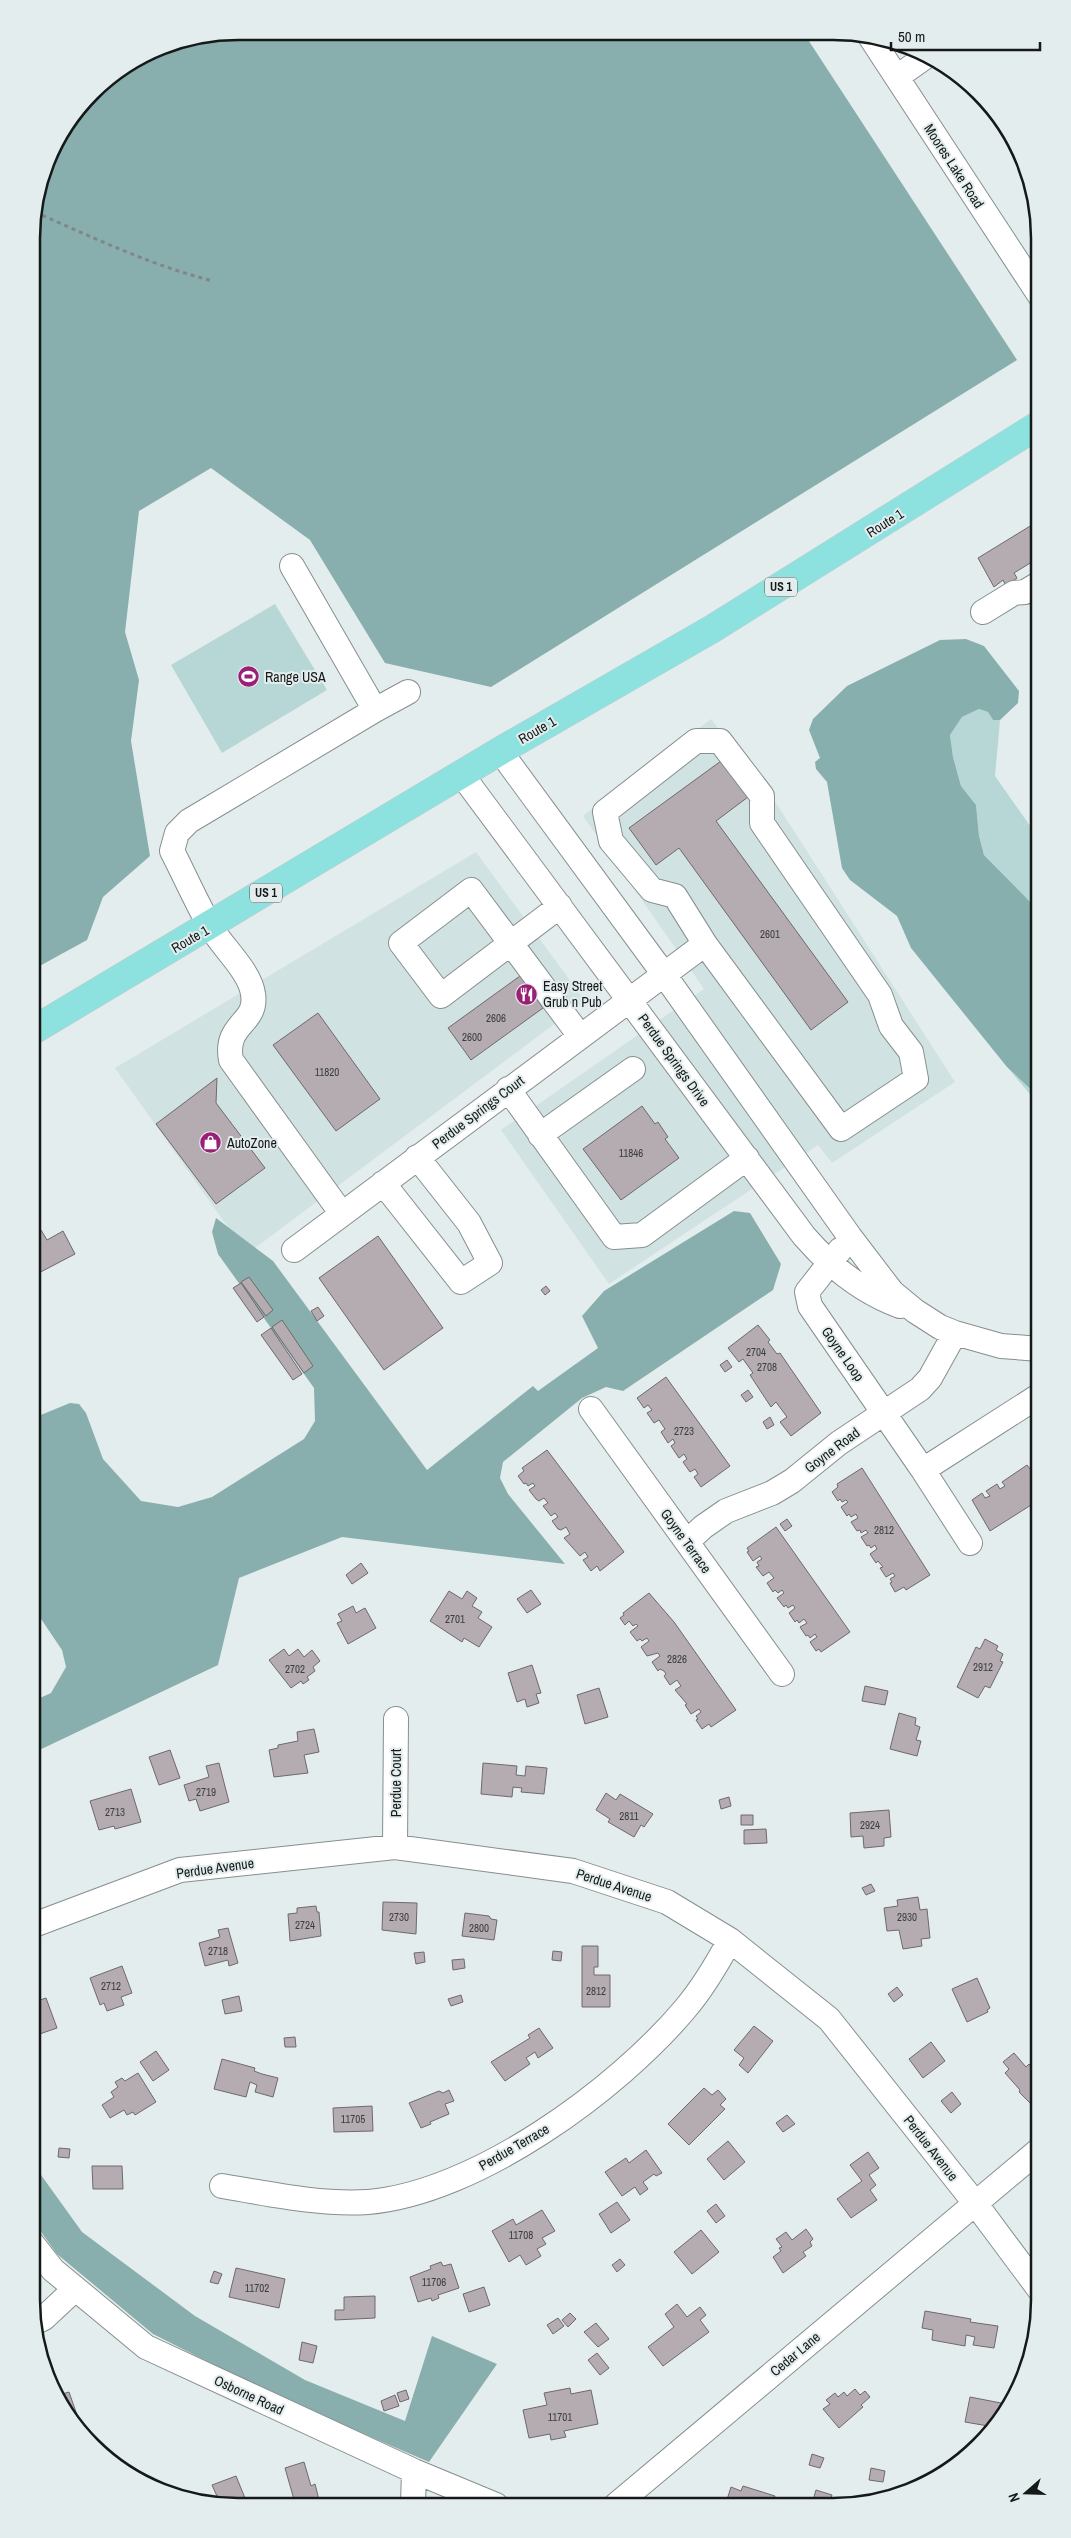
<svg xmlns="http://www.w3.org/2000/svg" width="1071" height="2538" viewBox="0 0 1071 2538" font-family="'Archivo Narrow',sans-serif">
  <rect width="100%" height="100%" fill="#e4eded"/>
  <path fill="#d0e3e2" d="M711 719 769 792 955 1082 832 1163 818 1145 609 1284 501 1130 704 989 583 816Z
    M476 852 585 1001 247 1254 115 1068Z"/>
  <path fill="#b7d7d6" d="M275 604 327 690 222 753 171 665Z
    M979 709 988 712 993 720H1000L995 776 1040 840V912L984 855 979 836 976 805 961 786 953 757 950 735 962 717Z
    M1007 1067 1040 1098V1106Z"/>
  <path fill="#88afad" d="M238 31 805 35 1017 360 491 687 385 663 310 540 211 468 139 511 125 632 139 680 131 741 150 856 103 897 87 940 36 968 32 961V224L53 146 102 83 159 47Z
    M734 1211 750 1213 781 1264 773 1290 623 1391 606 1387 582 1398 503 1462 500 1478 508 1494 565 1564 342 1537 239 1578 218 1665 31 1754V1702L51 1693 66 1667 62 1650 31 1604V1419L70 1403 79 1404 86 1413 103 1459 141 1501 178 1507 212 1497 304 1439 315 1421 314 1388 218 1254 212 1232 216 1218 273 1261 427 1470 533 1386 538 1391 598 1348 582 1316 604 1291Z
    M31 2161 82 2232 195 2316 305 2380 405 2421 432 2336 497 2364 429 2462 276 2396 153 2334 57 2254 31 2218Z"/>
  <path fill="#87afad" d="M966 639 984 646 1019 691 1018 703 1000 720H993L988 712 979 709 962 717 950 735 953 757 961 786 976 805 979 836 984 855 1040 912V1098L1007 1067 911 948 897 916 850 880 842 868 827 782 816 769 815 762 820 758 809 730 813 719 847 686 940 640Z"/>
  <path fill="#b4acb0" stroke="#6f686c" d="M1040 520V557L1014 573 1017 578 1006 586 1003 580 994 587 978 558Z
    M721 761 748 797 716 821 848 1002 811 1030 679 848 656 865 629 828Z
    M520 976 543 1008 471 1060 448 1028Z
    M318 1013 380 1099 336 1131 273 1045Z
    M217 1078 216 1103 265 1168 216 1204 156 1124Z
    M642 1106 655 1124 658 1122 668 1137 665 1139 679 1158 621 1200 583 1149Z
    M41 1230 47 1240 63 1231 75 1254 33 1276 31 1235Z
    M378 1236 443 1328 384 1370 319 1278Z
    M249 1277 273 1310 266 1316 241 1282Z
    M241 1283 264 1317 257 1322 233 1288Z
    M546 1286 550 1291 545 1295 541 1290Z
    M318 1307 324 1316 317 1321 311 1311Z
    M282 1320 313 1366 304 1373 272 1327Z
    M758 1325 770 1340 768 1342 777 1354 780 1353 821 1413 791 1436 780 1422 787 1417 776 1402 771 1407 750 1375 753 1373 743 1359 739 1362 728 1348Z
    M271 1328 302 1374 293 1380 261 1335Z
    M727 1360 732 1367 725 1372 720 1365Z
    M666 1377 730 1466 701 1487 694 1477 698 1474 695 1469 690 1472 683 1462 687 1459 684 1454 679 1458 671 1446 675 1443 673 1439 668 1443 661 1432 665 1429 659 1420 654 1423 647 1413 652 1410 648 1405 644 1408 637 1398Z
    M748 1390 753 1397 746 1402 741 1395Z
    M770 1417 774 1425 767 1429 763 1422Z
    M547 1450 624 1552 600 1571 597 1566 591 1571 583 1560 588 1557 585 1552 580 1556 564 1538 570 1534 566 1527 561 1530 558 1529 552 1521 558 1517 555 1513 551 1516 543 1506 548 1503 544 1498 539 1501 536 1499 529 1490 535 1486 533 1483 528 1486 526 1483 524 1484 518 1476 524 1471 522 1468Z
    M1039 1457V1500L990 1531 972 1500 982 1493 985 1498 990 1496 986 1491 997 1484 1000 1489 1005 1486 1002 1482 1027 1465 1030 1469 1035 1466 1032 1462Z
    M862 1468 930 1575 906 1590 904 1587 895 1592 890 1583 892 1582 890 1579 895 1576 893 1573 886 1577 880 1568 883 1567 878 1561 876 1563 870 1554 877 1549 875 1545 871 1548 869 1545 867 1546 861 1537 868 1533 866 1530 861 1533 860 1530 857 1531 851 1522 858 1518 856 1514 851 1517 849 1514 847 1516 841 1507 848 1502 846 1500 842 1502 840 1499 838 1501 832 1492 838 1487 837 1484Z
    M787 1519 792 1526 785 1531 780 1524Z
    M776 1527 850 1632 821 1652 819 1649 816 1651 810 1642 817 1637 815 1634 810 1638 808 1635 806 1636 800 1627 807 1623 804 1619 799 1623 797 1620 795 1622 789 1613 795 1608 793 1605 788 1608 786 1605 784 1607 777 1598 784 1593 782 1590 778 1593 775 1590 773 1592 767 1583 774 1578 769 1572 763 1576 756 1567 759 1566 757 1562 762 1559 760 1556 753 1561 747 1552 749 1551 747 1548Z
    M361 1563 368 1573 352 1584 346 1575Z
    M531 1590 541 1604 527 1613 517 1599Z
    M449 1591 462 1599 467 1591 477 1598 472 1606 482 1612 478 1618 492 1627 479 1647 464 1638 462 1642 430 1621Z
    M649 1593 674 1622 736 1710 711 1727 709 1724 702 1729 696 1720 698 1719 696 1716 701 1712 699 1709 691 1714 685 1705 687 1704 675 1690 681 1686 677 1680 670 1685 664 1676 666 1674 664 1671 660 1669 658 1671 652 1662 660 1656 658 1653 647 1656 641 1647 649 1641 647 1638 642 1641 640 1639 637 1641 630 1632 638 1626 636 1624 633 1626 629 1621 625 1625 620 1618 624 1615 623 1613Z
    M353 1606 356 1613 365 1608 376 1628 348 1644 337 1623 342 1621 338 1614Z
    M985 1639 998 1646 996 1650 1003 1654 1000 1661 1003 1662 990 1688 985 1686 978 1698 957 1687 976 1647 980 1649Z
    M284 1649 289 1656 298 1649 304 1657 312 1650 320 1661 313 1667 315 1671 307 1677 309 1680 303 1684 301 1681 291 1688 269 1660Z
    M532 1665 541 1693 536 1694 539 1703 527 1707 525 1699 517 1702 508 1673Z
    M865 1686 888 1691 885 1705 862 1701Z
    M599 1688 608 1717 585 1724 577 1695Z
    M899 1713 916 1718 915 1725 920 1727 916 1740 921 1741 917 1756 890 1749Z
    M314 1729 319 1752 304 1755 308 1773 274 1777 269 1750 278 1748V1745L298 1741 297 1732Z
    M170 1750 180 1778 159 1785 149 1757Z
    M219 1763 229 1802 200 1811 196 1799 189 1801 184 1785 209 1777 206 1766Z
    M483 1763 517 1766 516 1775 525 1776 526 1766 547 1768 544 1794 521 1792 522 1788 513 1787 512 1797 481 1794Z
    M131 1789 141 1822 115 1829 114 1826 99 1830 90 1801Z
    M606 1793 616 1800 620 1794 653 1814 644 1827 641 1825 634 1837 608 1822 610 1819 596 1810Z
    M729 1797 731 1806 721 1809 719 1800Z
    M889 1810 891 1837 884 1838V1846L864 1848 863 1836 851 1837 850 1813Z
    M741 1815H753V1825H741Z
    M766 1829 767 1843 744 1844V1830Z
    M871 1884 875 1891 866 1895 862 1888Z
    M918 1897 920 1910 927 1909 930 1938 921 1939 922 1946 903 1949 899 1930 887 1931 884 1908 898 1906 897 1900Z
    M383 1902 417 1903 416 1934 382 1930Z
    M316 1906 317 1912H319L321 1936 290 1941 288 1914 297 1913V1908Z
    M465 1913 489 1916 491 1919 497 1920 494 1940 462 1936Z
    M228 1928 238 1963 229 1966 228 1960 205 1966 199 1943 220 1937 218 1930Z
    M582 1946H598V1967H594V1975H610V2007H582Z
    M553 1951 562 1952 561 1961 552 1960Z
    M424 1952 425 1962 416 1964 414 1953Z
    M464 1959 465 1968 453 1970 452 1960Z
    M122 1966 132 1993 121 1997 124 2005 107 2011 104 2003 100 2005 90 1978Z
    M977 1978 990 2008 987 2010 988 2012 967 2022 952 1989Z
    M897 1987 903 1995 894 2002 888 1994Z
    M461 1995 463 2002 451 2006 448 1999Z
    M239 1996 242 2011 225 2014 222 2000Z
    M46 1998 57 2028 31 2037V2003Z
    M754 2026 773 2041 748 2073 739 2065 744 2058 734 2050Z
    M539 2028 553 2048 538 2058 535 2052 526 2058 530 2064 505 2081 491 2062 530 2038 528 2035Z
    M295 2037 296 2047H285L284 2038Z
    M931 2042 945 2061 923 2078 909 2059Z
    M156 2051 169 2070 153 2081 140 2062Z
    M1014 2053 1026 2067 1029 2064 1039 2076V2108L1037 2110 1019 2092 1020 2090 1005 2073 1009 2069 1003 2062Z
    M222 2059 255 2068 254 2071 262 2074 278 2078 273 2097 255 2092 257 2085 250 2082 246 2097 214 2089Z
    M138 2073 156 2102 135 2115 133 2112 127 2115 124 2110 110 2118 102 2105 114 2097 111 2092 118 2087 115 2082 122 2078 125 2081Z
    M704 2088 712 2095 718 2090 726 2099 720 2105 725 2109 689 2145 668 2124Z
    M449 2090 454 2101 445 2104 449 2114 430 2122 431 2124 421 2128 409 2103 439 2091 443 2093Z
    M952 2092 961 2104 951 2113 941 2101Z
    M372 2106 373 2131 334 2132 333 2108Z
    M787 2115 795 2124 783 2132 776 2123Z
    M728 2141 745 2162 724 2180 707 2159Z
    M59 2148 70 2149 69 2158 58 2157Z
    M646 2150 662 2173 656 2176 654 2174 643 2182 648 2189 640 2195 635 2187 622 2196 605 2172 626 2158 629 2163Z
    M868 2152 879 2168 869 2175 876 2185 870 2190 877 2200 851 2218 837 2199 862 2181 850 2165Z
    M92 2166H122L123 2189H93Z
    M617 2202 630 2220 611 2233 599 2214Z
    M716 2204 725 2216 716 2223 707 2211Z
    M542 2210 555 2231 542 2238 546 2244 537 2249 541 2256 526 2265 520 2255 509 2262 492 2231 513 2219 516 2225Z
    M806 2229 813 2239 810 2242 812 2246 803 2252 806 2256 783 2273 773 2257 781 2251 779 2248 782 2247 776 2239 786 2232 792 2240Z
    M701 2230 719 2252 692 2274 674 2252Z
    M620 2259 625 2265 617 2272 612 2265Z
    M441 2262 443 2266 451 2264 459 2288 438 2295 439 2298 432 2301 431 2298 418 2302 410 2277 431 2269 430 2266Z
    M236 2268 285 2279 279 2308 229 2297Z
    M214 2271 222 2274 218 2284 210 2282Z
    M484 2287 490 2305 469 2312 463 2294Z
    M375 2296V2318L335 2320V2310H344V2297Z
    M677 2304 687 2317 700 2307 706 2315 700 2320 709 2332 663 2366 648 2347 674 2327 665 2314Z
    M925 2311 971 2319 970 2322 998 2326 994 2348 973 2345 975 2337 966 2335 965 2346 932 2340 933 2330 922 2328Z
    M570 2313 576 2319 568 2327 562 2320Z
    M558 2318 564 2326 553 2334 547 2325Z
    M596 2323 609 2339 598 2347 584 2332Z
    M302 2342 317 2346 313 2363 299 2360Z
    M597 2353 609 2368 600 2375 588 2360Z
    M570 2388 571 2394 591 2390 598 2424 564 2431 566 2437 551 2440 550 2434 529 2438 523 2410 547 2405 544 2393Z
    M855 2389 860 2395 865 2391 870 2397 861 2405 863 2407 839 2428 823 2409 830 2404 826 2400 835 2393 838 2397 844 2392 847 2396Z
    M406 2390 409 2399 400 2402 397 2393Z
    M69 2392 83 2432 59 2404 56 2396Z
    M395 2395 399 2406 384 2411 381 2401Z
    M970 2397 1001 2403 998 2422 994 2427 965 2422Z
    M812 2454 824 2458 820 2468 809 2465Z
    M304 2462 311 2486 315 2484 320 2504 295 2503 285 2468Z
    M871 2468 885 2471 883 2482 869 2480Z
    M236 2476 247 2503H220L212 2485Z
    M743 2486 775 2496 771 2506H725L731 2487 741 2491Z
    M816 2490 832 2495 828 2507H811Z"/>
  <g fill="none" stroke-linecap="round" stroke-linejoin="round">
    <defs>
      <path id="minor" d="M869 35 1040 296
        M897 77 928 55
        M292 566 375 710 189 821 177 833 172 851C185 876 196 902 210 926 222 947 250 971 253 994 258 1024 224 1023 231 1060L342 1214
        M983 612 1014 593 1025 592 1040 583
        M375 710 408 692
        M500 751 663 973 850 1237 892 1292 915 1311 940 1327 955 1333 1001 1346 1040 1349
        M462 775 804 1236C830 1266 862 1292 900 1306
        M560 906 441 996 401 943 471 890 580 1036
        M508 1089 614 1237 642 1235 747 1158
        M540 1135 633 1069
        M383 1183 461 1282 490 1263 469 1223 417 1157
        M294 1250 705 944 841 1129 916 1079 911 1052 891 1026 880 995 762 823V796L720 741H696L605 812 611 841 652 890 675 896 705 944
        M840 1250 807 1292 810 1306 923 1470 1040 1395
        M591 1409 782 1674
        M923 1470 970 1543
        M687 1542 703 1527 726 1511 772 1493 792 1481 839 1443 920 1389 930 1378 955 1333
        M395 1847 396 1719
        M31 1926 180 1870 395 1847 573 1871 667 1902 730 1940 829 2019 975 2203 1039 2289
        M222 2186C270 2194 320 2205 368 2202 476 2193 617 2090 685 2009 703 1988 717 1964 730 1940
        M31 2242 53 2270 146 2347 414 2471 496 2505
        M34 2323 44 2318 75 2289
        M413 2504 414 2471
        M616 2505 1039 2150"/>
      <path id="major" d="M32 1031 500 751 712 629 1040 424"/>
    </defs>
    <use href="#minor" stroke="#868f8e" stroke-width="26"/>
    <use href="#major" stroke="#c7c8c8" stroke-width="29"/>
    <path stroke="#808787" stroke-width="3" stroke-dasharray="4 4" stroke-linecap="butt" d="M35 212C94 238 150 265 213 281"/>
    <use href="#minor" stroke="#fff" stroke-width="24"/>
    <use href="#major" stroke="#8de2e0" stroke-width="28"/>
  </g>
  <defs>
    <symbol id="stadium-disc" viewBox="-11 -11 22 22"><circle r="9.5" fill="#9a1f77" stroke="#e4eded"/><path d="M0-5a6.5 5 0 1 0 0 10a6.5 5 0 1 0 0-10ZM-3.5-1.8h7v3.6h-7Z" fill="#fff"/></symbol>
    <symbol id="restaurant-disc" viewBox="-11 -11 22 22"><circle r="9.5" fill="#9a1f77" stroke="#e4eded"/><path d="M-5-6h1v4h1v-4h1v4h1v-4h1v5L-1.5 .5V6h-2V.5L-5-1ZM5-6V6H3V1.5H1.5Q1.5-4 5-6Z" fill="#fff"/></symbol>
    <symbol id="shop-disc" viewBox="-11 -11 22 22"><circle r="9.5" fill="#9a1f77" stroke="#e4eded"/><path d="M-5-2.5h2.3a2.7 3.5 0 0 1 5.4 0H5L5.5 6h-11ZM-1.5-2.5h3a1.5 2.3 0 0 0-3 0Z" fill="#fff"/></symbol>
  </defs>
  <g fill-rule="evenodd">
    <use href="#stadium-disc" x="236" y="664" width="25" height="25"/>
    <use href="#restaurant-disc" x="514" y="982" width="25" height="25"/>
    <use href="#shop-disc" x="198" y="1130" width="25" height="25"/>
  </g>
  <g text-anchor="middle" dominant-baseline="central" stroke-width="4" stroke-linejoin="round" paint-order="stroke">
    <g font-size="11" fill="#3d3e3f">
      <text x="770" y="934">2601</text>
      <text x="496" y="1018">2606</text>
      <text x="472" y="1037">2600</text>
      <text x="327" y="1072">11820</text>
      <text x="631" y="1153">11846</text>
      <text x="756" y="1352">2704</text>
      <text x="767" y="1367">2708</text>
      <text x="684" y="1431">2723</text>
      <text x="884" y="1530">2812</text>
      <text x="455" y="1619">2701</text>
      <text x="677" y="1659">2826</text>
      <text x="983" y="1667">2912</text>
      <text x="295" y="1669">2702</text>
      <text x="206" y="1792">2719</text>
      <text x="115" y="1812">2713</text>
      <text x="629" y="1816">2811</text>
      <text x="870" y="1825">2924</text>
      <text x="399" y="1917">2730</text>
      <text x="907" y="1917">2930</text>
      <text x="305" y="1925">2724</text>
      <text x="479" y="1928">2800</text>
      <text x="218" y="1951">2718</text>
      <text x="111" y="1986">2712</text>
      <text x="596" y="1991">2812</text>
      <text x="353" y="2119">11705</text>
      <text x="521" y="2235">11708</text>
      <text x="434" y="2282">11706</text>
      <text x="257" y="2288">11702</text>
      <text x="560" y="2417">11701</text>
    </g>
    <g fill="#e4eded" stroke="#535959" stroke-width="1">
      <rect x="765" y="577.5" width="32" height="19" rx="4"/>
      <rect x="250" y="883.5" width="32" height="19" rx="4"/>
    </g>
    <g font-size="12" font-weight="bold" fill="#151919">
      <text x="781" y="587">US 1</text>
      <text x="266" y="893">US 1</text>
    </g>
    <g font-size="14" fill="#151919" stroke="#e4eded">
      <text transform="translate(954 166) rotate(57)">Moores Lake Road</text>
      <text transform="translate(885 523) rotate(-32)">Route 1</text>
      <text transform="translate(537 730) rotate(-30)">Route 1</text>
      <text transform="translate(190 939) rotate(-30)">Route 1</text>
      <text transform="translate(674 1060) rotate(54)">Perdue Springs Drive</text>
      <text transform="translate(478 1112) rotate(-37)">Perdue Springs Court</text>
      <text transform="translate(843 1354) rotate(55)">Goyne Loop</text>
      <text transform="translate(832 1450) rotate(-37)">Goyne Road</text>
      <text transform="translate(686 1541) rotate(54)">Goyne Terrace</text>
      <text transform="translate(396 1783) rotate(-90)">Perdue Court</text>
      <text transform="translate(215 1868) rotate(-8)">Perdue Avenue</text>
      <text transform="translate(614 1885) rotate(18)">Perdue Avenue</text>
      <text transform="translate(514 2147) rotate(-30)">Perdue Terrace</text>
      <text transform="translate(931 2148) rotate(52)">Perdue Avenue</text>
      <text transform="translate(795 2354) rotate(-40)">Cedar Lane</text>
      <text transform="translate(249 2395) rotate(25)">Osborne Road</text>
    </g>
    <g font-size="14" fill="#151919" stroke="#e4eded" text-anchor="start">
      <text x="265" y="677">Range USA</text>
      <text x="543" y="986">Easy Street<tspan x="543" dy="16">Grub n Pub</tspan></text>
      <text x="227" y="1143">AutoZone</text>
    </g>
  </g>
  <path d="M0 0H1071V2538H0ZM238 40H833A198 198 0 0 1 1031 238V2300A198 198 0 0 1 833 2498H238A198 198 0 0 1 40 2300V238A198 198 0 0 1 238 40Z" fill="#e4eded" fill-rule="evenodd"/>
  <path fill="none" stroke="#151919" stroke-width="2.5" d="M238 40H833A198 198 0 0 1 1031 238V2300A198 198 0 0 1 833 2498H238A198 198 0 0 1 40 2300V238A198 198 0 0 1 238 40Z"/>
  <g transform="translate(1026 2493) rotate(250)" stroke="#e4eded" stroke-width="4" paint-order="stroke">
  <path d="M0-4L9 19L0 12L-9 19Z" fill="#151919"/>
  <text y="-8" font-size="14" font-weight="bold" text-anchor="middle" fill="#151919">N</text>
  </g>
  <path d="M891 42v8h149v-8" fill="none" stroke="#151919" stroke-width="2.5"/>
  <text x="898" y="42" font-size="15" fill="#151919" stroke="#e4eded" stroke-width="4" paint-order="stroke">50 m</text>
</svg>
